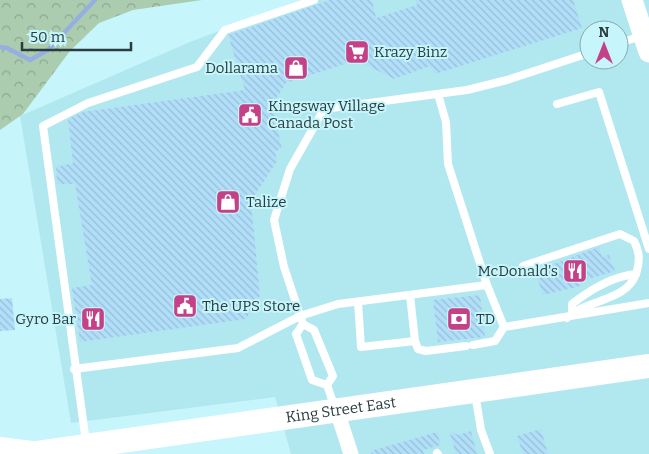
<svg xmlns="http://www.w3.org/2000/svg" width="649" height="454" viewBox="0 0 649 454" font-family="Bitter,serif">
  <defs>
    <pattern id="forest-crowns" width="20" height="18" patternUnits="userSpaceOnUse" patternTransform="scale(1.25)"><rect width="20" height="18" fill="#acccb0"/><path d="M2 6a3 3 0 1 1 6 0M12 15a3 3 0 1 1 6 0" fill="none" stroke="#8ca791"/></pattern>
    <pattern id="building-back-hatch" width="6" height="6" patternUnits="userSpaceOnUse" patternTransform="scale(1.25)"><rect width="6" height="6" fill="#b1def9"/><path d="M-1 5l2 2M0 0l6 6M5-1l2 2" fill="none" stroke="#98bfd6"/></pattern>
  </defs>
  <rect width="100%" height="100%" fill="#c6f5fb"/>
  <path fill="#b1e8f0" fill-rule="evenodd" d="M301 0H649V454H291L275 397 71 423 20 116 190 42ZM589 30H619V60H589Z"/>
  <path fill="url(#forest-crowns)" d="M0 0H202L133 10 99 23 70 51 23 114 0 130Z"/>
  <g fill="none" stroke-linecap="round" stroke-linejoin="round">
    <path stroke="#97afe0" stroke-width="4.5" d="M0 47 7 48 30 60 48 50 95 0"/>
  </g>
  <path fill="url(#building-back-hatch)" d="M330 0H372L376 18 417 5 416 0H573L582 28 435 74 430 66 394 79 357 60 286 83 272 105 282 149 275 151 277 161 251 201 260 296 246 319 80 342 72 288 92 285 75 184H57L56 167 73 163 68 119 83 112 245 90 228 35Z
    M599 247 602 257 609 255 615 271 579 282 581 286 543 295 535 271Z
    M480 295 485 337 438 342 433 300Z
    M12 298 15 330 0 331V299Z
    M541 429 548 454H523L517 436Z
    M449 430 458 435 471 431 477 454H456Z
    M437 432 441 445 423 450 424 454H371V451Z"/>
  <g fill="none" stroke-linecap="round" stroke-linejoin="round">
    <path stroke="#fff" stroke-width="8" d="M619 43 642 36
      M438 94 446 122 448 164 487 285 504 327
      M557 104 599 92 649 249
      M523 266 620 234 634 241C640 253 640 261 636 274 626 302 586 299 567 318
      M358 302 361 347 415 341 410 295
      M572 312V304C590 290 613 276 636 274
      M303 324 296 334 312 380 327 385 335 408
      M415 341 418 349 426 351 466 346
      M473 345 495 341 504 327 649 303
      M74 369 238 348 300 316 338 304 487 285
      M327 385 333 376 314 330 303 324 284 267 274 220 290 169 324 109 467 90 507 80 589 53
      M475 393 481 430 490 454
      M86 442 43 126 88 103 197 67 225 30 314 0
      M437 453 438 454"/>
    <path stroke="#fff" stroke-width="15" d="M337 411 351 454"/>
    <path stroke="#fff" stroke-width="21" d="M632 0 649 52"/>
    <g stroke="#fff" stroke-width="24">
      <path d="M0 449 32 453"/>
      <path id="s1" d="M30 454 649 366"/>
    </g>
  </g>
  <defs>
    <symbol id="supermarket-square" viewBox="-11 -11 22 22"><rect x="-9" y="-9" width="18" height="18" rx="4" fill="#c44188" stroke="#c6f5fb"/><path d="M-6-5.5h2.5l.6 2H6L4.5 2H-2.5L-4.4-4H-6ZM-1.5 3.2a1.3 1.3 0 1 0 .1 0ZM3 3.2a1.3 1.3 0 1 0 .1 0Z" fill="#fff"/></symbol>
    <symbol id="shop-square" viewBox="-11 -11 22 22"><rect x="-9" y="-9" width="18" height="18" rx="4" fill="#c44188" stroke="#c6f5fb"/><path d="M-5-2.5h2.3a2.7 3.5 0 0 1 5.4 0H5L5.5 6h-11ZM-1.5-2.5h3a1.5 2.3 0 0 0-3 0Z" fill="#fff"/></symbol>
    <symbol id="civic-square" viewBox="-11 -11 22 22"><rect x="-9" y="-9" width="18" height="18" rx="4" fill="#c44188" stroke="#c6f5fb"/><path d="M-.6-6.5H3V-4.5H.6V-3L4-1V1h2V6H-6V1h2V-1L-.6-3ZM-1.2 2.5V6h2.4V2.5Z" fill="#fff"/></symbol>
    <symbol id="restaurant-square" viewBox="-11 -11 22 22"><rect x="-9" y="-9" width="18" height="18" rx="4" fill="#c44188" stroke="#c6f5fb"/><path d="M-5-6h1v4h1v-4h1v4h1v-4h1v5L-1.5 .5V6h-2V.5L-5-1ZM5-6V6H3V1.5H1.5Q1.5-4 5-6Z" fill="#fff"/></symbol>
    <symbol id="bank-square" viewBox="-11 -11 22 22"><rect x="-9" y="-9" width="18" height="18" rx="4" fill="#c44188" stroke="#c6f5fb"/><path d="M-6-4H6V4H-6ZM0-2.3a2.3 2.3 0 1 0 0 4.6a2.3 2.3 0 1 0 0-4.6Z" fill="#fff"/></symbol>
  </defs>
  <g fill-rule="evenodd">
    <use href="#supermarket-square" x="343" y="38" width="28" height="28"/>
    <use href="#shop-square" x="282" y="54" width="28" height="28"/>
    <use href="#civic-square" x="236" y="101" width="28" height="28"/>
    <use href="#shop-square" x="214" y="188" width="28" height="28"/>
    <use href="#restaurant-square" x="561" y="257" width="28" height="28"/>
    <use href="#civic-square" x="171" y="292" width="28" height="28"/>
    <use href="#restaurant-square" x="79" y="305" width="28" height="28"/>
    <use href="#bank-square" x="445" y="305" width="28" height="28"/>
  </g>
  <g text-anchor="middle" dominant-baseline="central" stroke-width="4" stroke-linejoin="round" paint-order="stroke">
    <g font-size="15" fill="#2a3c3f" stroke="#c6f5fb" text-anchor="start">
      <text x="374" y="52">Krazy Binz</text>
      <text x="278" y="68" text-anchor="end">Dollarama</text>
      <text x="268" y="106">Kingsway Village<tspan x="268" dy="17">Canada Post</tspan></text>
      <text x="246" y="202">Talize</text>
      <text x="558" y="271" text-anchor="end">McDonald's</text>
      <text x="202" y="306">The UPS Store</text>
      <text x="76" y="319" text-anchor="end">Gyro Bar</text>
      <text x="476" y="319">TD</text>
    </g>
    <g font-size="15" fill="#2a3c3f" stroke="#c6f5fb">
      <text stroke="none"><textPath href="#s1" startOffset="314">King Street East</textPath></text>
    </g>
  </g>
  <g transform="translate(604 45)"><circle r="24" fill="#c6f5fb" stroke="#88abb0"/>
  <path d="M0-4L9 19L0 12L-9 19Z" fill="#c44188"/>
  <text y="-8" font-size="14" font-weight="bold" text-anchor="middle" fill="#2a3c3f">N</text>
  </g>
  <path d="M22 42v8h109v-8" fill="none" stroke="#2a3c3f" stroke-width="2.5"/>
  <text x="30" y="42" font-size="15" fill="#2a3c3f" stroke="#c6f5fb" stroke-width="4" paint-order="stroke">50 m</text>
</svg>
